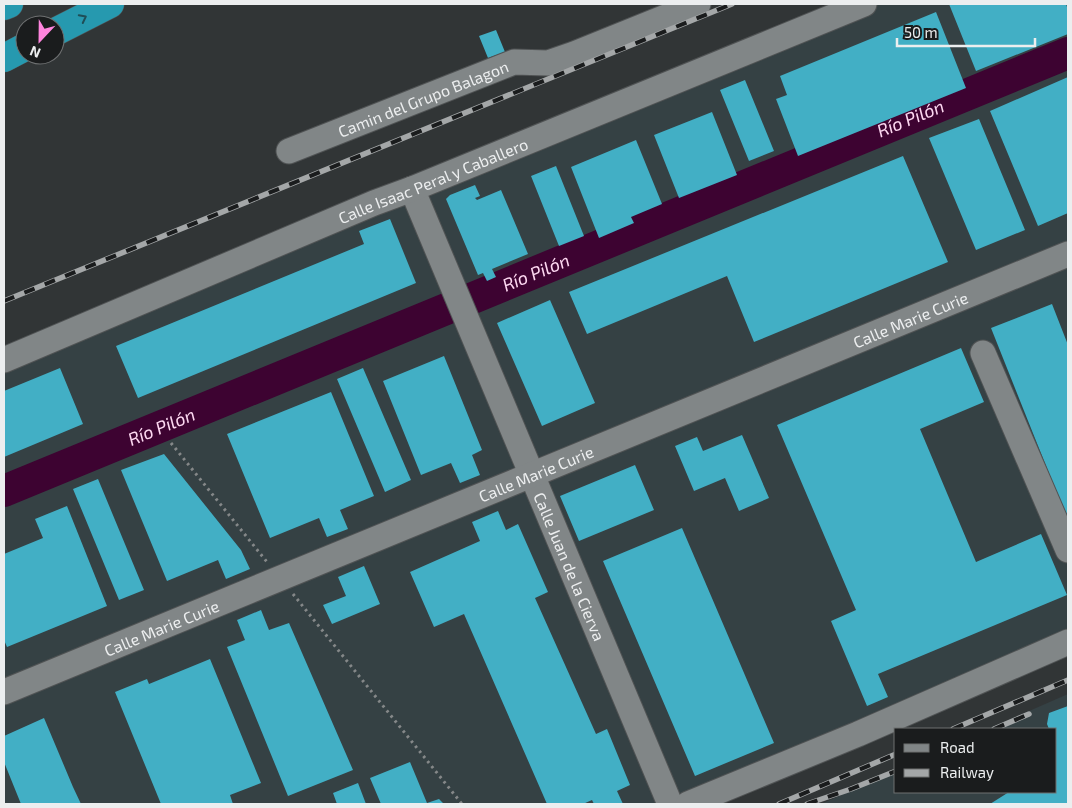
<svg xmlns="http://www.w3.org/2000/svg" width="1072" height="808" viewBox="0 0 1072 808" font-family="'Exo 2',sans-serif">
  <rect width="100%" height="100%" fill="#313536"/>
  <path fill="#354144" d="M837 4H1068V628L680 804H4V347Z
    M1068 694V804H821L896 771V792H1056V729H988Z"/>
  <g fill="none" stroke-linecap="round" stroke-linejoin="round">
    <path stroke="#3d0331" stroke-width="32" id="s1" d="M4 491 1068 53"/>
  </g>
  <path fill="#42afc5" d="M949 4H1066L1068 10V34L976 71Z
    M936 12 966 88 798 156 776 99 787 95 780 76Z
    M496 30 505 52 488 58 479 36Z
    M1068 77V213L1038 226 990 111Z
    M745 80 774 151 749 161 720 90Z
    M712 112 737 175 679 198 654 135Z
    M979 119 1025 230 976 250 929 138Z
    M636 140 662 204 631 217 634 223 599 238 571 167Z
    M903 156 948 262 754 342 727 276 587 334 569 292Z
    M556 166 584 236 559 246 531 176Z
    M475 185 480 196 475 198 477 200 501 190 528 254 492 269 496 277 487 281 483 273 478 275 446 199 450 195Z
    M390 219 416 283 138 398 116 346 364 244 359 231Z
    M550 300 595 403 542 426 497 323Z
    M1052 304 1068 345V521L991 328Z
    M961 348 984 402 920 429 976 562 1041 534 1067 595 878 674 888 697 867 706 831 621 856 610 777 425Z
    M444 356 482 450 472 455 480 475 460 483 451 463 421 475 383 381Z
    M60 368 83 424 4 457V391Z
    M363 368 411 480 385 492 337 379Z
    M331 392 374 496 340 510 348 529 327 537 319 518 270 538 227 434Z
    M742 435 769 498 739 511 725 478 694 491 675 446 697 437 703 451Z
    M164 454 241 550 250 569 226 579 218 560 167 581 121 470Z
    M635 465 654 510 579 541 560 496Z
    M98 479 144 590 119 600 73 489Z
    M67 506 107 606 7 647 4 640V554L43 538 35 519Z
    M498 511 506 530 518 524 548 592 535 598 596 734 607 729 630 785 617 791 623 804H594L592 800 583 804H547L464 614 434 627 410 572 480 541 472 522Z
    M682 528 774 743 695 776 603 561Z
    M364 566 380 604 332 624 323 605 346 596 338 577Z
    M261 610 269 630 289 623 353 770 288 796 227 647 245 640 237 620Z
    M210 659 261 783 230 795 233 804H161L115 692 147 679 149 684Z
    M1068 706V804H990L1009 792H1056V729H1049L1047 724 1049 713Z
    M44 718 73 787 81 804H21L4 762V736Z
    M410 762 427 803 439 799 444 804H381L370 778Z
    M358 783 366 804H337L333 793Z"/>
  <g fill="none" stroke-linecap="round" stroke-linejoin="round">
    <defs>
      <g id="minor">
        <path id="s2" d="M289 151 514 62 548 63 574 54 698 4"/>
        <path id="s3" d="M412 189 670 804"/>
        <path d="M983 353 1068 550"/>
        <path id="s4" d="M4 360 374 203 412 189 864 4"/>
        <path id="s5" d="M4 692 1068 254"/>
        <path d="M688 804 858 734 1068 642"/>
      </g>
      <path id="highway" d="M4 6 9 4
        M55 32 110 4
        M4 58 25 47"/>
    </defs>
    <use href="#minor" stroke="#505354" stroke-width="27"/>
    <use href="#highway" stroke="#505354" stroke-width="29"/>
    <path stroke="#858889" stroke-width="3" stroke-dasharray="2.5 4" stroke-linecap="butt" d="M171 443 267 562
      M293 594 462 804"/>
    <use href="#minor" stroke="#818687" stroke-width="25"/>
    <use href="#highway" stroke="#2699af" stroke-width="28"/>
    <defs>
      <path id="rail" d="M4 301 732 4
        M953 729 1068 680
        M994 729 1029 714
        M779 804 896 754
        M807 804 851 789 896 771"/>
    </defs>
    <use href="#rail" stroke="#a4a7a8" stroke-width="5.5"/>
    <use href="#rail" stroke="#1a1c1d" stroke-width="4" stroke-dasharray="11" stroke-linecap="butt"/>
  </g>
  <defs><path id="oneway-chevron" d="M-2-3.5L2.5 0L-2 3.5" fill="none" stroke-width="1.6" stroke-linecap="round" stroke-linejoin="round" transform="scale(1.25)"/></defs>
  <use stroke="#1f4e57" href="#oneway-chevron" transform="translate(83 18) rotate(-27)"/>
  <g text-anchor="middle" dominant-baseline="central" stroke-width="5" stroke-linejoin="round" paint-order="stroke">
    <g font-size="16" fill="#eceeef" stroke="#1a1c1d">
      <text stroke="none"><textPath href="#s2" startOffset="144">Camin del Grupo Balagon</textPath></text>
      <text stroke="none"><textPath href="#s4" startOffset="465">Calle Isaac Peral y Caballero</textPath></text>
      <text stroke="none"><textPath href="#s5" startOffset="980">Calle Marie Curie</textPath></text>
      <text stroke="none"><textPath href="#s5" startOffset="575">Calle Marie Curie</textPath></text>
      <text stroke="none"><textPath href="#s3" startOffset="409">Calle Juan de la Cierva</textPath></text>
      <text stroke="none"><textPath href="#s5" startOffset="170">Calle Marie Curie</textPath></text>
    </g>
    <g font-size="18" font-style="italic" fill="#fdd8f1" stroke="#1a1c1d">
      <text stroke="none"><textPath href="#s1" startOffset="980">Río Pilón</textPath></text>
      <text stroke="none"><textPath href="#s1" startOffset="575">Río Pilón</textPath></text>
      <text stroke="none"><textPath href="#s1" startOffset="170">Río Pilón</textPath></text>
    </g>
  </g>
  <rect width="1072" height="808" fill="none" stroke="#eceeef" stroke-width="10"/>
  <rect x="894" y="728" width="162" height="65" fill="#1a1c1d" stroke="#6e7071"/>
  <rect x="904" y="744" width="25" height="8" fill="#818687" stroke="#6e7071"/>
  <text x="940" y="753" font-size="15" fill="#eceeef">Road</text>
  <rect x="904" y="769" width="25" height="8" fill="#a4a7a8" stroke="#6e7071"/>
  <text x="940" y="778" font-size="15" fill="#eceeef">Railway</text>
  <g transform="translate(40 40) rotate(202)"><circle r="24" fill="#1a1c1d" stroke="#6e7071"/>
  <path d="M0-4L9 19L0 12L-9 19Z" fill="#ff85de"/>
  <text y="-8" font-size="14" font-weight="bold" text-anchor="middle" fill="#eceeef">N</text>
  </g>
  <path d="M897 38v8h138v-8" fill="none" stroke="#eceeef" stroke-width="2.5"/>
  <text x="904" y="38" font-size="15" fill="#eceeef" stroke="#1a1c1d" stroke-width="4" paint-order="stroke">50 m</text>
</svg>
